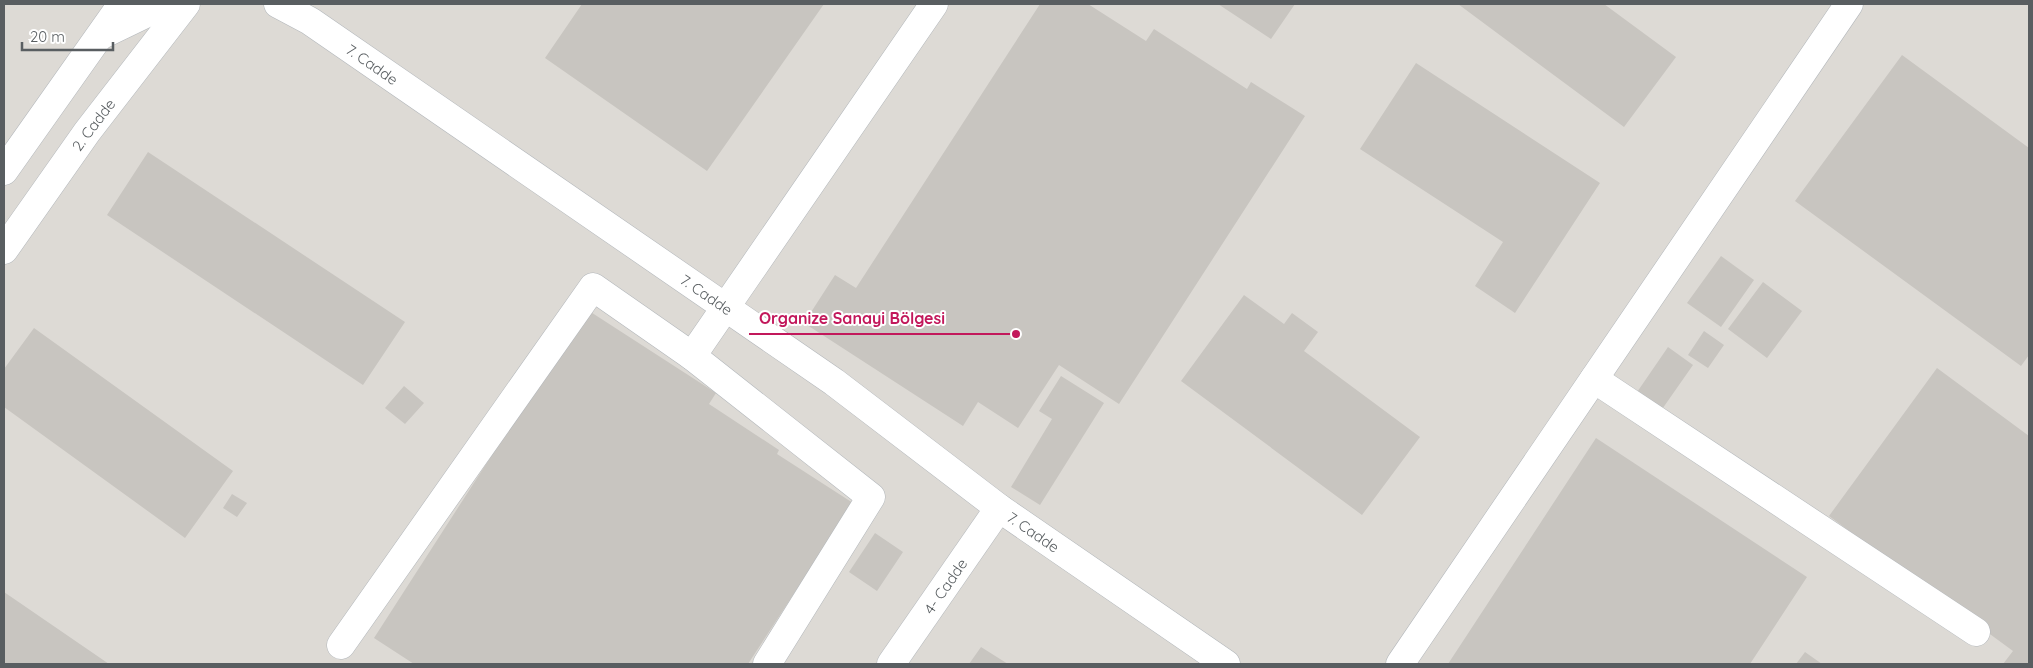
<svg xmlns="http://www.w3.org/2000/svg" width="2033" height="668" viewBox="0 0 2033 668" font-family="Quicksand,sans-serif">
  <rect width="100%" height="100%" fill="#ece8e0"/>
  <path fill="#dddad5" d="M4 4H2029V664H4Z"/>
  <path fill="#c8c5c0" d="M582 4H824L707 171 545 58Z
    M1040 4H1088L1146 41 1154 29 1247 89 1251 82 1305 116 1119 404 1059 365 1018 428 978 402 963 426 804 323 835 275 856 288Z
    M1218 4H1295L1271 39Z
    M1458 4H1604L1676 57 1624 127Z
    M1902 55 2029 148V355L2021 366 1795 201Z
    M1416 63 1600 183 1515 313 1475 286 1503 242 1360 149Z
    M148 152 405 322 363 385 107 215Z
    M1721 256 1754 280 1721 327 1687 303Z
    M1763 282 1802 311 1767 358 1728 329Z
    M1244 295 1284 324 1292 313 1318 332 1304 351 1420 437 1362 515 1181 381Z
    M586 309 716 393 709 404 779 450 777 454 853 503 748 664H414L374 638Z
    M34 328 233 471 185 538 4 407V369Z
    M1704 331 1724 345 1708 368 1688 355Z
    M1668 347 1693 365 1658 415 1633 398Z
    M1937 368 2029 436V664H2003L2013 651 1829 516Z
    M1061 376 1104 403 1040 505 1011 487 1052 419 1039 411Z
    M404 386 424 403 405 424 385 408Z
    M1596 438 1807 577 1750 664H1448Z
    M232 494 247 503 237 517 223 508Z
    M875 533 903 552 877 591 849 572Z
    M4 592 109 664H4Z
    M981 647 1008 664H969Z
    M1805 652 1822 664H1796Z"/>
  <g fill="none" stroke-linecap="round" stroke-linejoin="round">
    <defs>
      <g id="minor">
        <path id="s1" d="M278 4 310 21 834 382 999 508 1226 664"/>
        <path d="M102 35 166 4"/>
        <path d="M4 171 122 4"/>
        <path id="s2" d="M4 250 87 132 186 4"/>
        <path d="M692 356 871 497 767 664"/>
        <path d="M1594 379 1976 632"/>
        <path d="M341 645 593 287 692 356 934 4"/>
        <path id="s3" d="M891 664 999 508"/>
        <path d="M1400 664 1849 4"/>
      </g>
    </defs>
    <use href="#minor" stroke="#b3b7bb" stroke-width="29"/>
    <use href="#minor" stroke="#fff" stroke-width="28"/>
  </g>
  <g text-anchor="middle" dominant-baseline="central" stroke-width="4" stroke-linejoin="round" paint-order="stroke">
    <g font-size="15" fill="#595e61" stroke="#fff">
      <text stroke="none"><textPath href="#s1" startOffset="112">7. Cadde</textPath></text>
      <text stroke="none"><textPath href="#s2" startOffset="154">2. Cadde</textPath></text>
      <text stroke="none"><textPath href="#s1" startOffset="518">7. Cadde</textPath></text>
      <text stroke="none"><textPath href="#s1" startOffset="922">7. Cadde</textPath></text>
      <text stroke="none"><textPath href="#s3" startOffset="95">4- Cadde</textPath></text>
    </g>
  </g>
  <path fill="none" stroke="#c2185b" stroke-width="2" d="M1016 334L955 334H749"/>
  <circle fill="#c2185b" stroke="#fff" stroke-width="2" cx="1016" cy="334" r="5"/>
  <g font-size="16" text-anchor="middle" font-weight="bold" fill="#c2185b" stroke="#fff" stroke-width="4" stroke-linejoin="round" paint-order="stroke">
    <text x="852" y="324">Organize Sanayi Bölgesi</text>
  </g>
  <rect width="2033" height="668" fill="none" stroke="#595e61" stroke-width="10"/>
  <path d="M22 42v8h91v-8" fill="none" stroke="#595e61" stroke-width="2.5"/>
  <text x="30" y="42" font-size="15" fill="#595e61" stroke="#ffffff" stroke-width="4" paint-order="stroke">20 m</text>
</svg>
